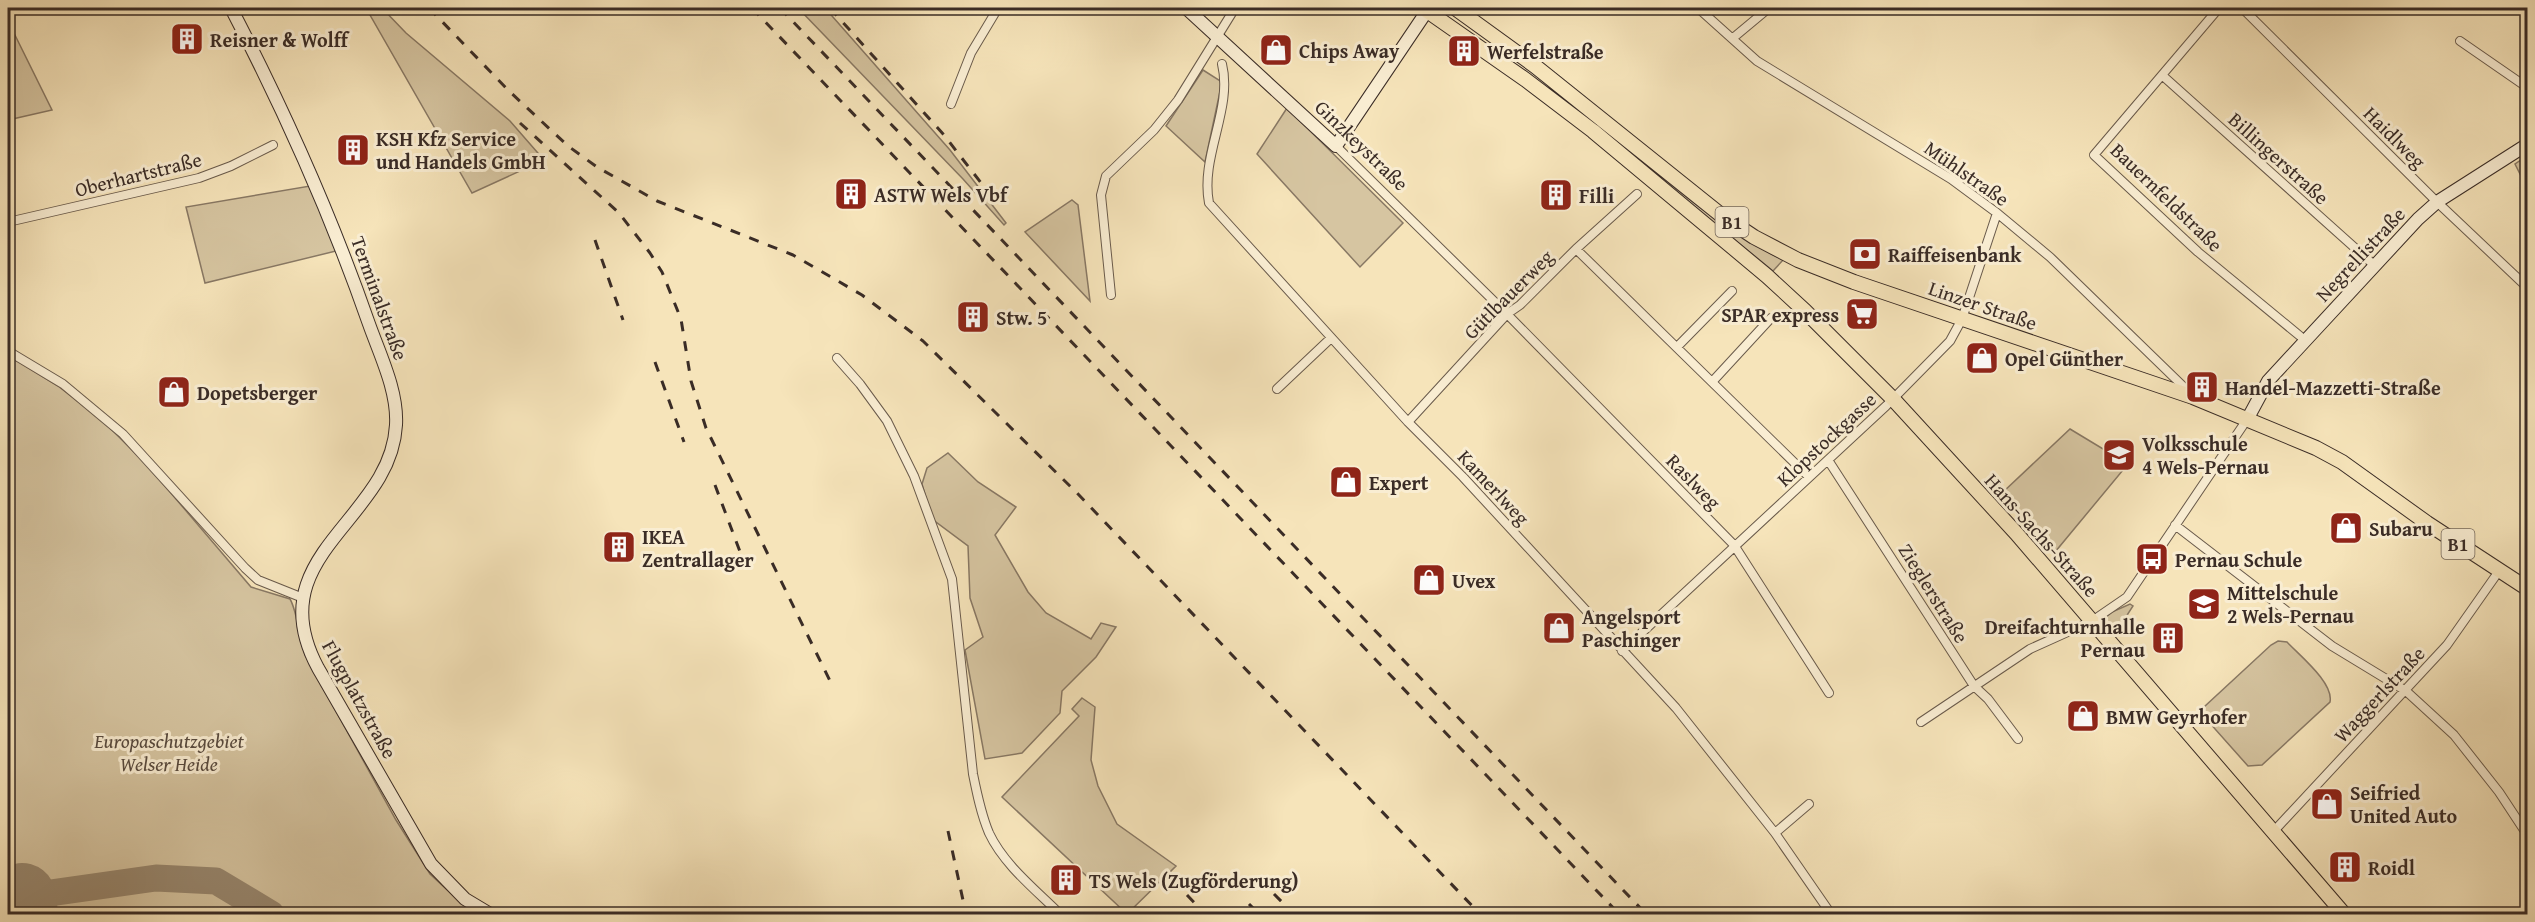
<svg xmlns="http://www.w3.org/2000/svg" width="2535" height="922" viewBox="0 0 2535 922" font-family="'Gentium Book Plus',serif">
  <rect width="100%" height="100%" fill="#f6e4ba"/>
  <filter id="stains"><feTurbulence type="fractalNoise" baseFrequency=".00333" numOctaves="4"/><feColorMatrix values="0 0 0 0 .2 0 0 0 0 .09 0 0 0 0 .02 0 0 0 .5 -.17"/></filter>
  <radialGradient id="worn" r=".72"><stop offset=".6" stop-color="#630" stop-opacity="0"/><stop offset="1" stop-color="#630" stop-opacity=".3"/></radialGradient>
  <path fill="#d6c5a1" stroke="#887864" stroke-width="1.5" d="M366 8H382L406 33 510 121 544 160 472 193Z
    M798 8H825L950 150 1006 223 1004 225 963 179Z
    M8 21 52 110 8 120Z
    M1203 70 1222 82 1205 162 1166 126Z
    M1287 108 1403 223 1360 267 1257 154Z
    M2527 156V188L2515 164Z
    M1662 177C1700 209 1739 238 1783 260L1773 271 1661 180Z
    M310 186 336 251 205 283 186 207Z
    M1072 200 1078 205 1090 301 1025 232Z
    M8 355 58 386 102 420 147 465 251 587 290 599C297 611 300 638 305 655L396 820 430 874 467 908 480 914H8Z
    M2070 429 2128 464 2055 552 2002 493Z
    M948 453 978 482 1016 507 995 535 1028 592 1046 613 1091 639 1101 623 1116 627 1096 657 1062 691 1060 713 1022 753 985 759 965 650 983 637 970 598 968 546 932 519 922 484 927 468Z
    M2130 604 2133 606 2113 637 2105 626V618L2112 612Z
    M2278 641 2287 642C2300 656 2334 683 2330 702L2262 765 2248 766 2207 720 2204 707 2271 645Z
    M1082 698 1095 707 1091 760 1098 786 1117 824 1176 866 1127 914 1002 797 1079 716 1072 709Z"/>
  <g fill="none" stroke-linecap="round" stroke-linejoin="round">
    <path stroke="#988870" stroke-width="27" d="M22 897 156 878 216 881 271 914"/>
    <path stroke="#988870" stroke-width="68" d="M22 897 24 914"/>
    <defs>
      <path id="street" d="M1698 8 1757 61 1951 179 1997 213 2050 257 2189 392
        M2219 8 2094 155 2198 252 2306 341
        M2242 8 2437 202 2528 288
        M1733 38 1769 8
        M2460 41 2528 88
        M1222 64C1233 109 1200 156 1209 203L1408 422 1463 477 1676 708 1775 833 1831 914
        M2163 76 2374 265
        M951 104 971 53 998 8
        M1336 146 1507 314 1734 545 1829 693
        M8 222 199 178 231 166 273 145
        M1576 249 1809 477
        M1111 295 1101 195 1106 176 1154 130 1178 100 1235 8
        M1677 347 1732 291
        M8 351 63 384 123 434 245 568 258 580 303 598
        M837 358 860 384 887 421 914 476 952 579 973 774C977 794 981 814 989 833 1004 865 1036 890 1060 914
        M1712 382 1771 318
        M1277 389 1331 338
        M1408 422 1507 314 1520 305 1576 249 1637 194
        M1828 460 1974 686 1988 699 2018 739
        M2175 525 2332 646 2406 691 2454 735 2499 792 2528 836
        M1622 651 1886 406 1950 341 1962 319 1997 213
        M1921 722 2030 649 2092 621 2127 597 2248 418
        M2274 831 2447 645 2499 571
        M1775 833 1809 804"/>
      <path id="secondary" d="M231 8C284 110 331 215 369 324 380 355 398 391 396 425 391 521 257 555 318 668L431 864 465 899 490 914
        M1186 8 1336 146 1429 8
        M2248 418 2268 381 2418 219 2437 202 2528 144"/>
      <path id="primary" d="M1423 8 1526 80 1593 131 1767 276 1805 311 1893 399 2016 533 2344 914
        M1455 8 1535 66 1721 215 1754 237 1798 260 1854 282 2193 397 2316 448 2342 462 2427 523 2528 589"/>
    </defs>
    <use href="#street" stroke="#695a4b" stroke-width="10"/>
    <use href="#secondary" stroke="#3a2c26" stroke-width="14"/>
    <use href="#primary" stroke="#3a2c26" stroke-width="16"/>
    <use href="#street" stroke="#f9edd2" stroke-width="8"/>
    <use href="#secondary" stroke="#f9edd2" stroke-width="12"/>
    <use href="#primary" stroke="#f6e4ba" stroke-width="14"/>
    <path stroke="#3a2c26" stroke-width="3" stroke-dasharray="10 10" stroke-linecap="butt" d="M429 8 509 91 568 146 597 167 657 201 793 255 862 295 923 341 1077 493 1480 914
      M752 8 1619 914
      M780 8 1646 914
      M830 8 944 135 995 201
      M520 123 619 213 650 253 662 272 681 319 691 381 706 428 833 687
      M595 240 623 320
      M655 362 684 442
      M715 485 745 565
      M948 831 966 914
      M1274 894 1294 914
      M1187 895 1205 914
      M1249 904 1259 914"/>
  </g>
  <defs>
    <symbol id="building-square" viewBox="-11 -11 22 22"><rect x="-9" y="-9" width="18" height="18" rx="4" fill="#8f2418" stroke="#f9edd2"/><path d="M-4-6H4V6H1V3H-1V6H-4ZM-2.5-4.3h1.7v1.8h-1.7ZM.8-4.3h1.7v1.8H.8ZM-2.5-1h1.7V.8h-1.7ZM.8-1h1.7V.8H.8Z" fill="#fff"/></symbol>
    <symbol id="shop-square" viewBox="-11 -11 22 22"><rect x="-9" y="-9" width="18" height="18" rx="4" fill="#8f2418" stroke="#f9edd2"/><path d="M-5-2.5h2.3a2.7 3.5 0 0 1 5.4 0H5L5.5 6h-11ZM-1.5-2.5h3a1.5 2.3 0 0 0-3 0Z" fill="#fff"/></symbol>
    <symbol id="bank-square" viewBox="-11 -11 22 22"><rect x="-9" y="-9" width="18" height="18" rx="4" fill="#8f2418" stroke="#f9edd2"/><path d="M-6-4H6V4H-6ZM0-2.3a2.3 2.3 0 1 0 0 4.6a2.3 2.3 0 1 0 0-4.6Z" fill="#fff"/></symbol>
    <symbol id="supermarket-square" viewBox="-11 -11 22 22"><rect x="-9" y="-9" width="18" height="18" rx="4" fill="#8f2418" stroke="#f9edd2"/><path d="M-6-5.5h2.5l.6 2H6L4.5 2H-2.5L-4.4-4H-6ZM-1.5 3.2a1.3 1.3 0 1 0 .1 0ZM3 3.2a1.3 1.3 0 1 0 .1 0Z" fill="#fff"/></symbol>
    <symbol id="school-square" viewBox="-11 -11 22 22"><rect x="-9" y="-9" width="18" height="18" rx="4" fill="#8f2418" stroke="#f9edd2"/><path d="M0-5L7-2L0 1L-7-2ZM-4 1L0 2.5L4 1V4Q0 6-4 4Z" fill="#fff"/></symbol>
    <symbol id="bus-square" viewBox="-11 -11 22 22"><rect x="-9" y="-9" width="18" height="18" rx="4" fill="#8f2418" stroke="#f9edd2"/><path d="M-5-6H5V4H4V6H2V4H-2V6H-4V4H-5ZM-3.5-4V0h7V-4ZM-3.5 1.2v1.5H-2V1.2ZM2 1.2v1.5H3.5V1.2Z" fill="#fff"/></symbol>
  </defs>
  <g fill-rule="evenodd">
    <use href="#building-square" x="168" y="20" width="38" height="38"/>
    <use href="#shop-square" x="1257" y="31" width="38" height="38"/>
    <use href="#building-square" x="1445" y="32" width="38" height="38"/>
    <use href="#building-square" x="334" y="131" width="38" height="38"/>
    <use href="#building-square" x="832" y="175" width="38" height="38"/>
    <use href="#building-square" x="1537" y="176" width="38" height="38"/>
    <use href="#bank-square" x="1846" y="235" width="38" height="38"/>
    <use href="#supermarket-square" x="1843" y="295" width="38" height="38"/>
    <use href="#building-square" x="954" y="298" width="38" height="38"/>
    <use href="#shop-square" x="1963" y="339" width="38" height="38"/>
    <use href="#building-square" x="2183" y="368" width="38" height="38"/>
    <use href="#shop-square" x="155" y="373" width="38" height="38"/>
    <use href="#school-square" x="2100" y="436" width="38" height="38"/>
    <use href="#shop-square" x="1327" y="463" width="38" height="38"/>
    <use href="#shop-square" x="2327" y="509" width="38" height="38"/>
    <use href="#building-square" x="600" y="528" width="38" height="38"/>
    <use href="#bus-square" x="2133" y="540" width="38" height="38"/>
    <use href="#shop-square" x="1410" y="561" width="38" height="38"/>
    <use href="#school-square" x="2185" y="585" width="38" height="38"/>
    <use href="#shop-square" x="1540" y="609" width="38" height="38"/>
    <use href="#building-square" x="2149" y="619" width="38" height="38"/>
    <use href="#shop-square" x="2064" y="697" width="38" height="38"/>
    <use href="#shop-square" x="2308" y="785" width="38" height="38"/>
    <use href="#building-square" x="2326" y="848" width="38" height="38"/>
    <use href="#building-square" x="1047" y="861" width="38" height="38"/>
  </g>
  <g text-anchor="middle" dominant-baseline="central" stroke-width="6" stroke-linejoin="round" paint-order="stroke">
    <g fill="#f9edd2" stroke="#73665a" stroke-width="1.5">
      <rect x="1715.5" y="207" width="33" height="30" rx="4.5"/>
      <rect x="2441.5" y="529" width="33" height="30" rx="4.5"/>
    </g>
    <g font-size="18" font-weight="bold" fill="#3a2c26">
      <text x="1732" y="222">B1</text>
      <text x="2458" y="544">B1</text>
    </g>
    <g font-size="20" font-weight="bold" fill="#3a2c26" stroke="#f9edd2" text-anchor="start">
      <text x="210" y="39">Reisner &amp; Wolff</text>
      <text x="1299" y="50">Chips Away</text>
      <text x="1487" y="51">Werfelstraße</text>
      <text x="376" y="138">KSH Kfz Service<tspan x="376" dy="23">und Handels GmbH</tspan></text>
      <text x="874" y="194">ASTW Wels Vbf</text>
      <text x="1579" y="195">Filli</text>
      <text x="1888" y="254">Raiffeisenbank</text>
      <text x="1839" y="314" text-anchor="end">SPAR express</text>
      <text x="996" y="317">Stw. 5</text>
      <text x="2005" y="358">Opel Günther</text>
      <text x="2225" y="387">Handel-Mazzetti-Straße</text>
      <text x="197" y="392">Dopetsberger</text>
      <text x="2142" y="443">Volksschule<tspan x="2142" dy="23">4 Wels-Pernau</tspan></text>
      <text x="1369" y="482">Expert</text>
      <text x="2369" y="528">Subaru</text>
      <text x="642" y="536">IKEA<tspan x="642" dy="23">Zentrallager</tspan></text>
      <text x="2175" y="559">Pernau Schule</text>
      <text x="1452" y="580">Uvex</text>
      <text x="2227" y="592">Mittelschule<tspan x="2227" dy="23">2 Wels-Pernau</tspan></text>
      <text x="1582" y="616">Angelsport<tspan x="1582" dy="23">Paschinger</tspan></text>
      <text x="2145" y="626" text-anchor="end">Dreifachturnhalle<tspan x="2145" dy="23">Pernau</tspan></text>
      <text x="2106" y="716">BMW Geyrhofer</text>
      <text x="2350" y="792">Seifried<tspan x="2350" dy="23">United Auto</tspan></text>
      <text x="2368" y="867">Roidl</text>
      <text x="1089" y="880">TS Wels (Zugförderung)</text>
    </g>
    <g font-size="20" fill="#3a2c26" stroke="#f9edd2">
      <text transform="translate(2395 137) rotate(45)">Haidlweg</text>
      <text transform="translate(1362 145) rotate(44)">Ginzkeystraße</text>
      <text transform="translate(2279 158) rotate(42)">Billingerstraße</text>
      <text transform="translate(1967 173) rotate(35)">Mühlstraße</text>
      <text transform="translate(138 174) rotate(-14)">Oberhartstraße</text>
      <text transform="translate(2167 197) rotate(44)">Bauernfeldstraße</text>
      <text transform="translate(2360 254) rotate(-47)">Negrellistraße</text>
      <text transform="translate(1508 294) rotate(-45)">Gütlbauerweg</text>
      <text transform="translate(380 298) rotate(70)">Terminalstraße</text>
      <text transform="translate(1983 305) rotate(19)">Linzer Straße</text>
      <text transform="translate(1826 439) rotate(-43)">Klopstockgasse</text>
      <text transform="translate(1694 481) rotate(46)">Raslweg</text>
      <text transform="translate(1494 487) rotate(47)">Kamerlweg</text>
      <text transform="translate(2042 535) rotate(48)">Hans-Sachs-Straße</text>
      <text transform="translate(1934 593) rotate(58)">Zieglerstraße</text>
      <text transform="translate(2379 694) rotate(-47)">Waggerlstraße</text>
      <text transform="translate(360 699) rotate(61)">Flugplatzstraße</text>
    </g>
    <g font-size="20" font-style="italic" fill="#594b3f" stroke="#f9edd2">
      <text x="169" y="740">Europaschutzgebiet<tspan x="169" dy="23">Welser Heide</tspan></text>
    </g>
  </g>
  <rect width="2535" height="922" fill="none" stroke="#f6e4ba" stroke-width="30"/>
  <rect x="9" y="9" width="2517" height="904" fill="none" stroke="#3a2c26" stroke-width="3"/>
  <rect x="15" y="15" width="2505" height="892" fill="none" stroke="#3a2c26" stroke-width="1.5"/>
  <rect width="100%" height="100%" filter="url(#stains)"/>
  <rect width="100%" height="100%" fill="url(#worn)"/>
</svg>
